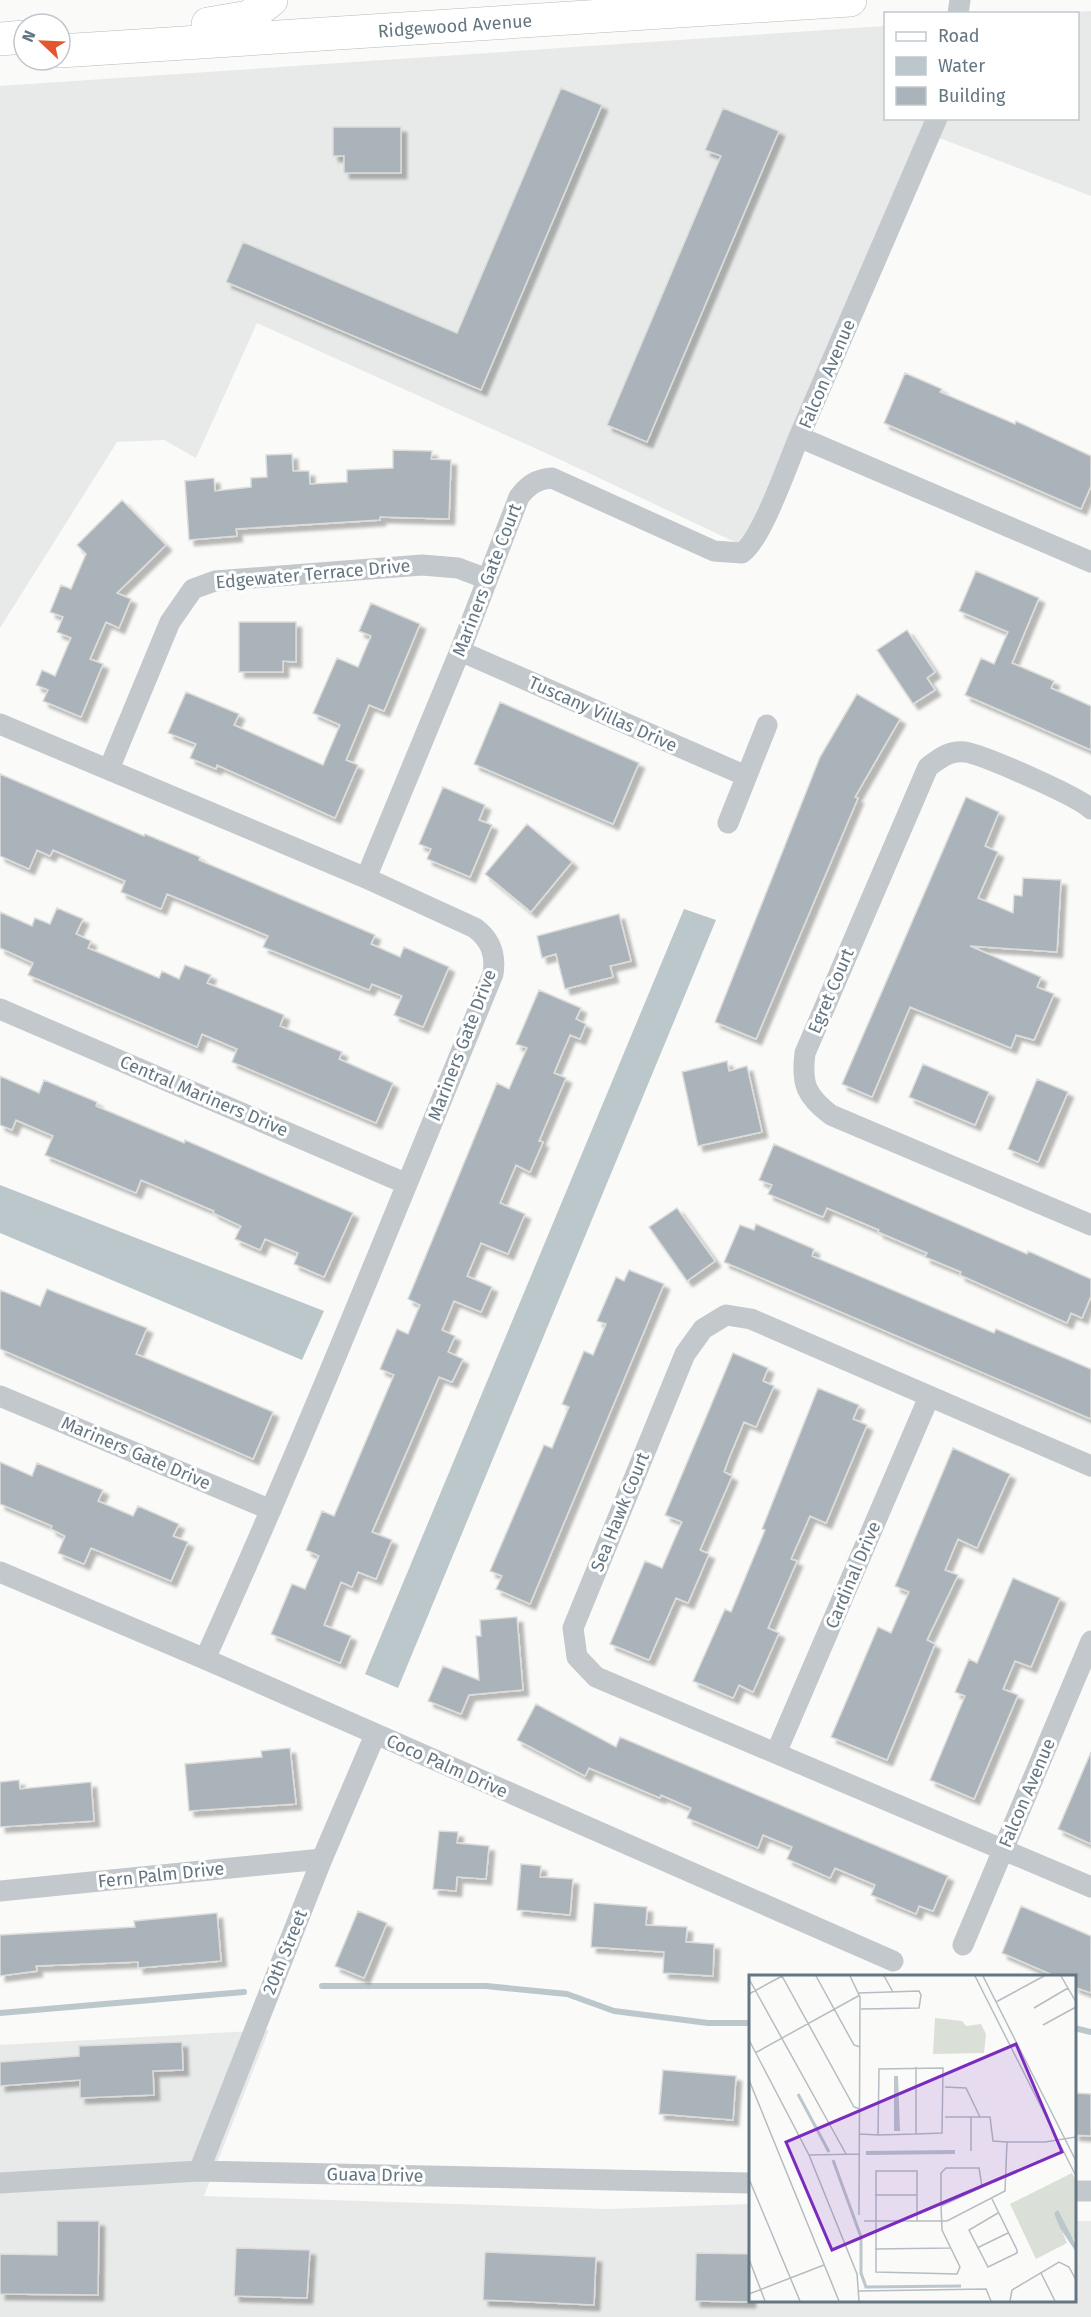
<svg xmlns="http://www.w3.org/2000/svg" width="1091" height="2317" viewBox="0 0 1091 2317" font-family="'Fira Sans',sans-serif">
  <defs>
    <filter id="shadow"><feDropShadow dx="5.5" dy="5.5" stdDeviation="1.5" flood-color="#0004"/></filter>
  </defs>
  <rect width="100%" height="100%" fill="#fafaf8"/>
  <path fill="#e8e9e9" d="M1091 11V196L929 134 756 552 561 460 257 323 196 458 164 440 117 442 0 628V86L885 26 886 118H1078V14L1060 13Z
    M269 2030 204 2196 607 2209 750 2204V2300H1074L1075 2221H1091V2317H0V2045Z"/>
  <path fill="#bbc7cb" d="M684 909 716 920 398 1688 365 1674Z
    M0 1185 324 1311 302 1360 0 1233Z"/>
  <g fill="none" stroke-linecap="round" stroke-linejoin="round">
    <path stroke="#bbc7cb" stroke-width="6" d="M322 1986H486L567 1994 614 2011 708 2023H750
      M0 2013 244 1992
      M1074 2028 1091 2032"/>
  </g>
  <path fill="#aab3b9" stroke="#dcdcda" stroke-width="1.5" filter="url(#shadow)" d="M561 88 602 105 481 390 226 282 243 242 457 333Z
    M723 108 779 131 647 442 607 425 721 156 705 150Z
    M333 127H401V173H344V156H333Z
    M905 373 942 389 940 392 1015 424 1016 421 1091 456V486L1081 509 884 423Z
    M393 450 432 451 431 459 451 460 449 519 380 517V520L236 529 237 536 189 540 185 481 214 478 215 491 251 487V478L267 477 266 455 292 454 293 471H309L310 484 347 482V470L393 468Z
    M122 500 166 545 117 593 131 599 119 628 106 622 90 659 103 664 81 717 43 701 48 690 36 685 42 670 55 676 71 638 57 632 63 617 50 612 61 585 71 589 86 554 77 545Z
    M976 571 1039 598 1012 663 1054 681 1051 688 1091 706V750L965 695 981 658 994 664 1008 632 959 611Z
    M371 603 420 624 384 711 369 705 346 760 358 765 335 818 217 765 216 769 190 758 196 744 168 733 186 692 239 714 234 725 323 765 340 725 313 713 337 658 358 667 371 636 359 631Z
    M239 622H296V662L283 661V672H239Z
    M907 630 935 672 927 678 935 690 913 704 877 650Z
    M857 694 900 719 855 797 858 798 756 1039 715 1022 820 757Z
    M500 702 639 763 613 824 474 764Z
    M0 774 144 836 145 834 200 857 199 860 375 935 371 944 400 957 404 947 449 967 423 1027 394 1015 402 996 372 984 369 990 263 947 268 936 182 900 167 894 161 909 121 892 125 881 53 850 50 856 37 850 29 869 0 856Z
    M443 787 485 805 479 820 492 825 470 877 427 859 431 849 419 844Z
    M966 797 999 812 985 846 998 852 978 898 1013 913 1014 895 1022 896 1023 878 1061 880 1057 952 970 946 1041 977 1037 987 1054 994 1034 1040 1016 1035 1011 1048 910 1007 872 1097 842 1084Z
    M527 824 572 862 531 912 485 874Z
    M57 908 83 919 76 934 91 941 88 948 159 978 162 971 179 979 185 965 211 975 207 983 284 1015 280 1026 342 1052 339 1059 393 1083 376 1123 232 1062 237 1049 202 1034 197 1047 28 975 33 963 0 948V912L32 926 35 918 50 924Z
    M619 914 631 961 610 966 613 977 565 989 556 954 542 958 537 936Z
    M539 990 581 1008 576 1019 586 1024 580 1039 570 1035 554 1073 566 1078 539 1141 543 1142 530 1172 516 1165 500 1203 525 1214 508 1254 481 1243 467 1276 492 1287 481 1312 454 1301 442 1330 455 1336 448 1352 463 1359 452 1382 439 1377 372 1532 392 1540 376 1579 358 1572 352 1587 341 1582 324 1625 351 1636 340 1663 271 1634 292 1584 305 1589 319 1556 306 1550 322 1511 334 1516 394 1375 380 1369 397 1329 408 1334 420 1305 408 1299 497 1083 509 1089 527 1048 516 1044Z
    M727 1061 729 1071 747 1066 762 1132 698 1146 682 1072Z
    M923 1064 989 1092 975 1125 909 1097Z
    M0 1076 39 1093 44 1080 97 1102 96 1106 184 1143 185 1140 353 1213 324 1277 294 1264 298 1253 265 1239 260 1250 235 1239 241 1226 213 1213 214 1211 141 1180 136 1193 45 1155 53 1136 16 1120 12 1130 0 1125Z
    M1037 1079 1068 1092 1038 1162 1008 1149Z
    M774 1144 1027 1254 1028 1251 1091 1279V1296L1082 1318 1071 1313 1067 1323 960 1275 961 1272 925 1257 927 1253 878 1232 879 1230 827 1208 823 1217 768 1194 772 1185 759 1180Z
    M677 1208 715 1261 687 1281 649 1227Z
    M756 1224 814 1249 812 1256 994 1333 996 1329 1091 1369V1419L724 1262 740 1225 754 1230Z
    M629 1270 664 1284 530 1604 496 1589 502 1576 490 1571 544 1445 552 1448 569 1407 562 1404 584 1351 593 1355 606 1324 597 1321 616 1277 624 1281Z
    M47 1289 147 1328 136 1354 273 1412 253 1459 0 1349V1290L40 1306Z
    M733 1353 768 1368 763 1381 774 1386 756 1427 744 1422 729 1458 724 1472 732 1476 700 1550 709 1554 688 1603 676 1598 649 1660 610 1644 645 1561 662 1568 682 1522 665 1515Z
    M818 1388 859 1405 853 1419 867 1425 826 1523 810 1516 791 1559 797 1561 768 1628 779 1633 753 1692 739 1685 733 1698 693 1681 725 1609 731 1612 765 1530 762 1529Z
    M953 1448 1010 1474 977 1548 958 1539 945 1570 958 1575 927 1640 935 1644 887 1760 831 1737 878 1627 891 1633 909 1592 895 1586Z
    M0 1462 32 1476 37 1463 103 1490 98 1501 133 1516 138 1506 179 1524 173 1536 188 1542 171 1581 91 1548 84 1564 58 1553 65 1536 51 1529 52 1526 0 1504Z
    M1013 1578 1060 1598 1031 1667 1015 1661 1003 1689 1018 1695 974 1799 930 1780 965 1696 955 1692 969 1659 977 1663Z
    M517 1617 523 1690 469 1695 461 1714 428 1701 443 1666 479 1680 476 1636H481L480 1620Z
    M536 1704 616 1747 620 1737 948 1876 933 1911 919 1906 916 1914 871 1895 875 1885 835 1868 830 1878 787 1859 792 1847 763 1835 758 1848 687 1818 691 1808 661 1795 660 1798 589 1768 585 1776 517 1740Z
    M290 1748 296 1804 189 1811 185 1764 262 1757 261 1751Z
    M1091 1752V1844L1058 1829Z
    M19 1780 20 1789 91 1782 94 1821 0 1827V1782Z
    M439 1831 458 1832 457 1843 489 1846 486 1879 457 1877 456 1891 433 1889Z
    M521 1864 541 1866 540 1877 573 1879 570 1915 517 1910Z
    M594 1903 647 1907 646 1925 687 1927 686 1942 714 1944 713 1976 663 1973 664 1952 591 1947Z
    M1021 1906 1091 1936V1993L1074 1987V1977H1057L1002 1953Z
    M358 1911 387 1923 364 1978 335 1966Z
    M217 1913 221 1961 138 1968V1962L36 1966 37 1971 0 1976V1935L135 1927 134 1921Z
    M182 2042 183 2070 153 2071 154 2095 80 2098V2080L0 2086V2062L79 2056V2046Z
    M663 2070 736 2076 733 2120 659 2114Z
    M1074 2093 1091 2094V2136L1074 2135Z
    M57 2221H99L98 2295 0 2294V2254L57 2255Z
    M236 2248 310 2250 307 2298 234 2296Z
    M485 2252 596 2257 594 2305 483 2300Z
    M696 2253 750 2254V2302L695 2301Z"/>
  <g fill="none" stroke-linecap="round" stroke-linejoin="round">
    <defs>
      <path id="primary" d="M208 24 249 17 271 0
        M0 39 24 37
        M60 51 850 0"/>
    </defs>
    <use href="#primary" stroke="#b5babe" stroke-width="34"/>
    <path stroke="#c3c8cc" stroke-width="21" d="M958 14 960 0
      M937 118 799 437 1091 562
      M460 651 746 776
      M0 724 366 878 475 928C491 940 496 955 493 974 399 1203 307 1433 205 1659
      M109 769 170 622 193 589 215 581 422 565 458 568 487 579
      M1091 809C1077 796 984 755 965 752 949 750 939 759 928 767L805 1053C801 1084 806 1096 831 1115L1091 1225
      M728 823 767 725
      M366 878 460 651 519 497C528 485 537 479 552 478L714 551 742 553C762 539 788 463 799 437
      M0 1009 407 1184
      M0 1396 271 1510
      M1091 1466 751 1319 726 1315 703 1329 685 1354 573 1628 577 1657 596 1677 1091 1887
      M0 1572 205 1659 893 1961
      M776 1753 929 1397
      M0 1891 322 1859
      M963 1945 1091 1641
      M199 2171 322 1859 375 1735
      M0 2183 199 2171 750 2183
      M1074 2191H1091"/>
    <use href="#primary" stroke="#fff" stroke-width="33"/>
  </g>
  <g text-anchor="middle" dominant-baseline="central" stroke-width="6" stroke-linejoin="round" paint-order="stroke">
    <g font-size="18" fill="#657683" stroke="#fff">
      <text transform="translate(455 26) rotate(-4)">Ridgewood Avenue</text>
      <text transform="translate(827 374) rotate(-67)">Falcon Avenue</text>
      <text transform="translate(313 574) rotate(-5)">Edgewater Terrace Drive</text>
      <text transform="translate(487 580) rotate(-69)">Mariners Gate Court</text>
      <text transform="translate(603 714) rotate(24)">Tuscany Villas Drive</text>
      <text transform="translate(831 991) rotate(-67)">Egret Court</text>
      <text transform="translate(462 1045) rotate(-69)">Mariners Gate Drive</text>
      <text transform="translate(204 1096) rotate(23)">Central Mariners Drive</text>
      <text transform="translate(136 1453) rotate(23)">Mariners Gate Drive</text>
      <text transform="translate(620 1512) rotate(-68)">Sea Hawk Court</text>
      <text transform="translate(853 1575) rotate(-67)">Cardinal Drive</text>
      <text transform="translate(447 1766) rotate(24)">Coco Palm Drive</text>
      <text transform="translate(1027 1793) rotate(-67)">Falcon Avenue</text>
      <text transform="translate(161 1875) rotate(-6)">Fern Palm Drive</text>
      <text transform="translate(285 1952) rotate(-68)">20th Street</text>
      <text transform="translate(375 2175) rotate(1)">Guava Drive</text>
    </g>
  </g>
  <g transform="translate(749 1975)">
    <rect width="327" height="327" fill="#fafaf8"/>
    <path d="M186 43 213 46 217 51 232 49 237 59 235 78 184 79ZM323 198 327 206V267L308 244 318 268 287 284 261 229Z" fill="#dadfd7"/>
    <path d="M145 101H149L151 156H145ZM206 175V179L117 180V176ZM309 235 327 270V277L311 253 305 238Z" fill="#bbc7cb"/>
    <path fill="none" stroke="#bbc7cb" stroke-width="3" d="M49 119 80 177M84 185 112 262V298L117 312 212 311"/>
    <path fill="none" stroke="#b5bdc2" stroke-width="1.5" d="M33 1 105 132 111 134M67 1 105 70 111 72M101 1 111 22 110 240M135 1 144 17M226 1 327 201M234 1 327 186M312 1 327 27M0 4 97 179M110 18 170 16 172 20 170 33 112 34M0 19 33 1M247 27 295 1M285 33 319 13M294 50 327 32M0 65 60 180 108 299 110 326M6 78 111 20M0 105 90 326M196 112 217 113 231 142M196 142H241L244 166 258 167M111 159 129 160 167 159 193 158 194 93 130 94 129 160M167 159V92M222 176V142M61 180 111 179M197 193H230L233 212 192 231V198ZM0 204 51 326M126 220H168M243 224 268 275V278L239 292 220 255 249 238M115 246H198L256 216 258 167H296L327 162M168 246V196H127V297L208 299 211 292 193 255 192 231M228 273 259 258M126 274 201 273M0 284 16 326M292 298 306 326M110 316 237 314 242 326M0 319 75 290M261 326 263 315 310 287 320 292 327 305"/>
    <path fill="#7b2cbf" fill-opacity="0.15" stroke="#7b2cbf" stroke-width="3" d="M267 69 313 177 83 275 37 167Z"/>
    <rect width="327" height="327" fill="none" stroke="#657683" stroke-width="3"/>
  </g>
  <rect x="884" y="12" width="195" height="108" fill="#ffffff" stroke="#c1c8cd" stroke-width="1.5"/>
  <rect x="896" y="32" width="30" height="9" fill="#ffffff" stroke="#c1c8cd" stroke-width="1.5"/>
  <text x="938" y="42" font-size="18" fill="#657683">Road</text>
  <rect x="896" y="57" width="30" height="18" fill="#bbc7cb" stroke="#c1c8cd" stroke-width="1.5"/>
  <text x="938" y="72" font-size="18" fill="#657683">Water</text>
  <rect x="896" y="87" width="30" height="18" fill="#aab3b9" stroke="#c1c8cd" stroke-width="1.5"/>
  <text x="938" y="102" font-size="18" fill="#657683">Building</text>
  <g transform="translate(42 42) rotate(293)"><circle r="28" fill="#ffffff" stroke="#c1c8cd" stroke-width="1.5"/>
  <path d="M0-4.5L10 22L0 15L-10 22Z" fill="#e4572e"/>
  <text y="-9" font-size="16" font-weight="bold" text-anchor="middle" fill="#657683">N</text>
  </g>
</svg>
